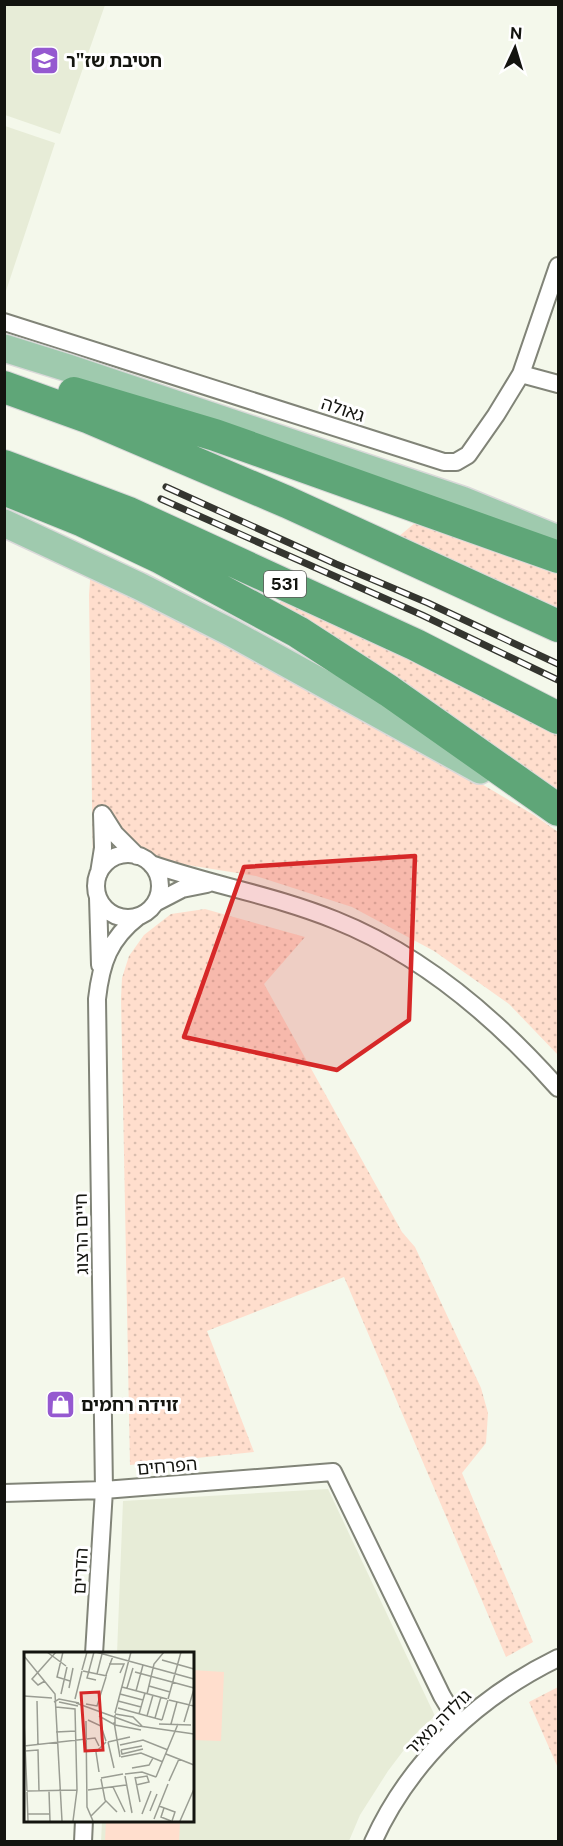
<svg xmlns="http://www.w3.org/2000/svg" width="563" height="1846" viewBox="0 0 563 1846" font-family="'Public Sans','Noto Sans Hebrew',sans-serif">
  <defs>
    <pattern id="grass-dots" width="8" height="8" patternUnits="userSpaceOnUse" patternTransform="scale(1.5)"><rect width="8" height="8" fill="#ffdecd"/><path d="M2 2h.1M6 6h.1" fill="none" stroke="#dabeaf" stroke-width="1.8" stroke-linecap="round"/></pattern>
  </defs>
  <rect width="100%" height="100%" fill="#f4f8eb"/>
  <path fill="#e7ecd7" d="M5 4 105 5 60 134 5 115Z
    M5 126 55 143 5 294 4 126Z
    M328 1489 435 1716 419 1730 388 1771 360 1815 349 1841 101 1842 102 1821 192 1820V1654H117L123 1501Z"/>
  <path fill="url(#grass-dots)" d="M415 523 525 556 558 569V612L398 537Z
    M91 567 253 649 534 815 558 832V1055L509 1004 434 951 352 907 256 876 175 863 123 850 93 871 89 595Z
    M286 596 378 638 558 735V794L277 606Z
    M205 909 305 937 264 984 402 1232 415 1247 481 1388 488 1413 486 1443 462 1473 533 1642 506 1657 344 1277 207 1331 254 1452 130 1465 121 998 122 978 129 956 144 935 171 914Z
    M558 1687V1768L529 1702Z"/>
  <path fill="#ffdecd" d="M192 1670 224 1672 221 1741 192 1740Z
    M106 1821H180L179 1841H105Z"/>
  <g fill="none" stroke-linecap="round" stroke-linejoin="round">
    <defs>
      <path id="street" d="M4 322 444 462H456L468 455 496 415 521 374 558 266
        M521 374 558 384
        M103 815 115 834 137 856
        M96 886a32 32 0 1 1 64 0a32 32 0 1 1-64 0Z
        M151 864C212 885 276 896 335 920 423 955 496 1018 558 1088
        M99 873 103 848 102 814
        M98 898 100 965
        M155 903 182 889 207 884
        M4 1493 104 1490 333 1472 442 1696 459 1724
        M94 1654 104 1490 97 999C101 963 109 939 139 916
        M83 1842 84 1820
        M373 1842C410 1760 478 1697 558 1658"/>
      <path id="primary" d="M4 348 68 368 462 500 558 539
        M4 523 139 586 230 632 480 770"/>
      <path id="highway" d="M4 387 90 418 287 502 558 626
        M74 393 215 435 558 557
        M4 466 129 513 416 645 558 718
        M4 489 83 521 159 557 298 632 389 691 558 810"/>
    </defs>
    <use href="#street" stroke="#818478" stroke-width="20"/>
    <use href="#primary" stroke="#d9d9d9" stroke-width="30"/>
    <use href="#highway" stroke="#d9d9d9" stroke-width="34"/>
    <use href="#street" stroke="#fff" stroke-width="16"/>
    <use href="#primary" stroke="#9fcaae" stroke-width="27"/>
    <use href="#highway" stroke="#5fa678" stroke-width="32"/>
    <defs>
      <path id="rail" d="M166 487 336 564 428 603 558 664
        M161 499 422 615 558 680"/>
    </defs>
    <use href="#rail" stroke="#34352f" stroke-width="7"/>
    <use href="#rail" stroke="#fff" stroke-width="4.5" stroke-dasharray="14" stroke-linecap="butt"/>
  </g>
  <path fill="#d62828" fill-opacity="0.2" stroke="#d62828" stroke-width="4.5" stroke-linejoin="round" d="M415 856 409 1020 337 1070 184 1037 244 867Z"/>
  <defs>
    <symbol id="school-square" viewBox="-11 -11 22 22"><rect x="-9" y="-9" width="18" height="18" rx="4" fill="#9559d0" stroke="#fff"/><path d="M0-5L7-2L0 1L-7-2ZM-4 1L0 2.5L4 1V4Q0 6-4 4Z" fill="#fff"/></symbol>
    <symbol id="shop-square" viewBox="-11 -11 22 22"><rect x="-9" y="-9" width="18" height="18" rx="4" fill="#9559d0" stroke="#fff"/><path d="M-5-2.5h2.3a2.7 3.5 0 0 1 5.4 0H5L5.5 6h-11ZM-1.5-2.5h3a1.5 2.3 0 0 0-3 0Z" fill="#fff"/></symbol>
  </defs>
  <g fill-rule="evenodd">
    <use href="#school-square" x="28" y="44" width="33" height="33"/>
    <use href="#shop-square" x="44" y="1388" width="33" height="33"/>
  </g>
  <g text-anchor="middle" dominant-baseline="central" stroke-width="6" stroke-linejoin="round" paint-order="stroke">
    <rect fill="#fff" stroke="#5a5a57" stroke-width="1.5" x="264" y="571" width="42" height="26" rx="4.5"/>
    <g font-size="16" font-weight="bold" fill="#13140f">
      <text x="285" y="584">531</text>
    </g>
    <g font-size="18" font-weight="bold" fill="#13140f" stroke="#fff" text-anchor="start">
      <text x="66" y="60">חטיבת שז"ר</text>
      <text x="81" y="1404">זוידה רחמים</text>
    </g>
    <g font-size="18" fill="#13140f" stroke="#fff">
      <text transform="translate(343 409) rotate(18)">גאולה</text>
      <text transform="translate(81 1234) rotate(-91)">חיים הרצוג</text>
      <text transform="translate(167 1466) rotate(-5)">הפרחים</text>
      <text transform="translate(80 1571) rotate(-87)">הדרים</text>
      <text transform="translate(438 1722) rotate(-45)">גולדה מאיר</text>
    </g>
  </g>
  <g transform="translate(24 1652)">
    <rect width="170" height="170" fill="#f4f8eb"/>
    <path fill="none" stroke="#9a9d93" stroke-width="1.5" d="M23 0 42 14M39 0 33 25 46 29M70 0 63 26 72 28M72 0 170 27M0 4 31 42 38 169M138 8 170 17M85 12H100L96 21M58 18 63 0M59 19 83 24M111 20 170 36M73 22 78 2M82 23 89 4M21 29 14 33 8 27 32 0M125 34 146 40M98 35 143 47M45 36 49 16M103 36 109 16M112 39 119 13M37 42 43 15M96 42 119 48M123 42 130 12 140 0M0 44 28 46M51 47 58 19M144 47 157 0M145 48 170 54M13 49 14 93M94 49 117 55M30 50 35 47 55 51M35 50 54 54M52 51 115 74 170 82M62 52 73 54 82 25M32 55 51 57 53 138 49 169M94 56 138 68M91 61 107 0M91 62 109 65 118 74M115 62 121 41M75 64 91 73V63M123 64 129 43M131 66 137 45M64 68 77 74 82 89M138 68 144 48M62 69 63 155 69 169M0 70 3 139M90 70 96 105M160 70 170 37M135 72 167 73M147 72 153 50M91 73 117 78M32 80 52 79M84 90 90 116M84 90 106 85M96 93 119 88 144 98M0 94 71 86 75 94M97 98 98 102 119 97M97 98 118 94M1 99 14 98 15 139M142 102 170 113M97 105 117 101 139 110M108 116 125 113 129 106M75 120 72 100 82 90M101 122 118 120 132 125M101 124 108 161 107 155M111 125 116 150M132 125 154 72M77 126 99 122M111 126 123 124 125 130 112 133M77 127 81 148 93 160M145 129 155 107M89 135 101 160M64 138 102 133M3 139 53 138M25 139 26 169M3 140 4 169M135 154 151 160 148 169M140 156 137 165 147 169M126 159 133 142M4 162H26M118 162 127 139M67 164 82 149M130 167 144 132M156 169 170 137"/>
    <path fill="#d62828" fill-opacity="0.15" stroke="#d62828" stroke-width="3" d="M75 40 79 98 61 99 57 41Z"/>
    <rect width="170" height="170" fill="none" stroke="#13140f" stroke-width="3"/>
  </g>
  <rect width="563" height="1846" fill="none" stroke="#13140f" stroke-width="12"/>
  <g transform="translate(515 48) rotate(4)" stroke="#ffffff" stroke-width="4.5" paint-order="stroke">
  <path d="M0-4.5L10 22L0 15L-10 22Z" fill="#13140f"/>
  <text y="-9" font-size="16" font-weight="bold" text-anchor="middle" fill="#13140f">N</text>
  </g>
</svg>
